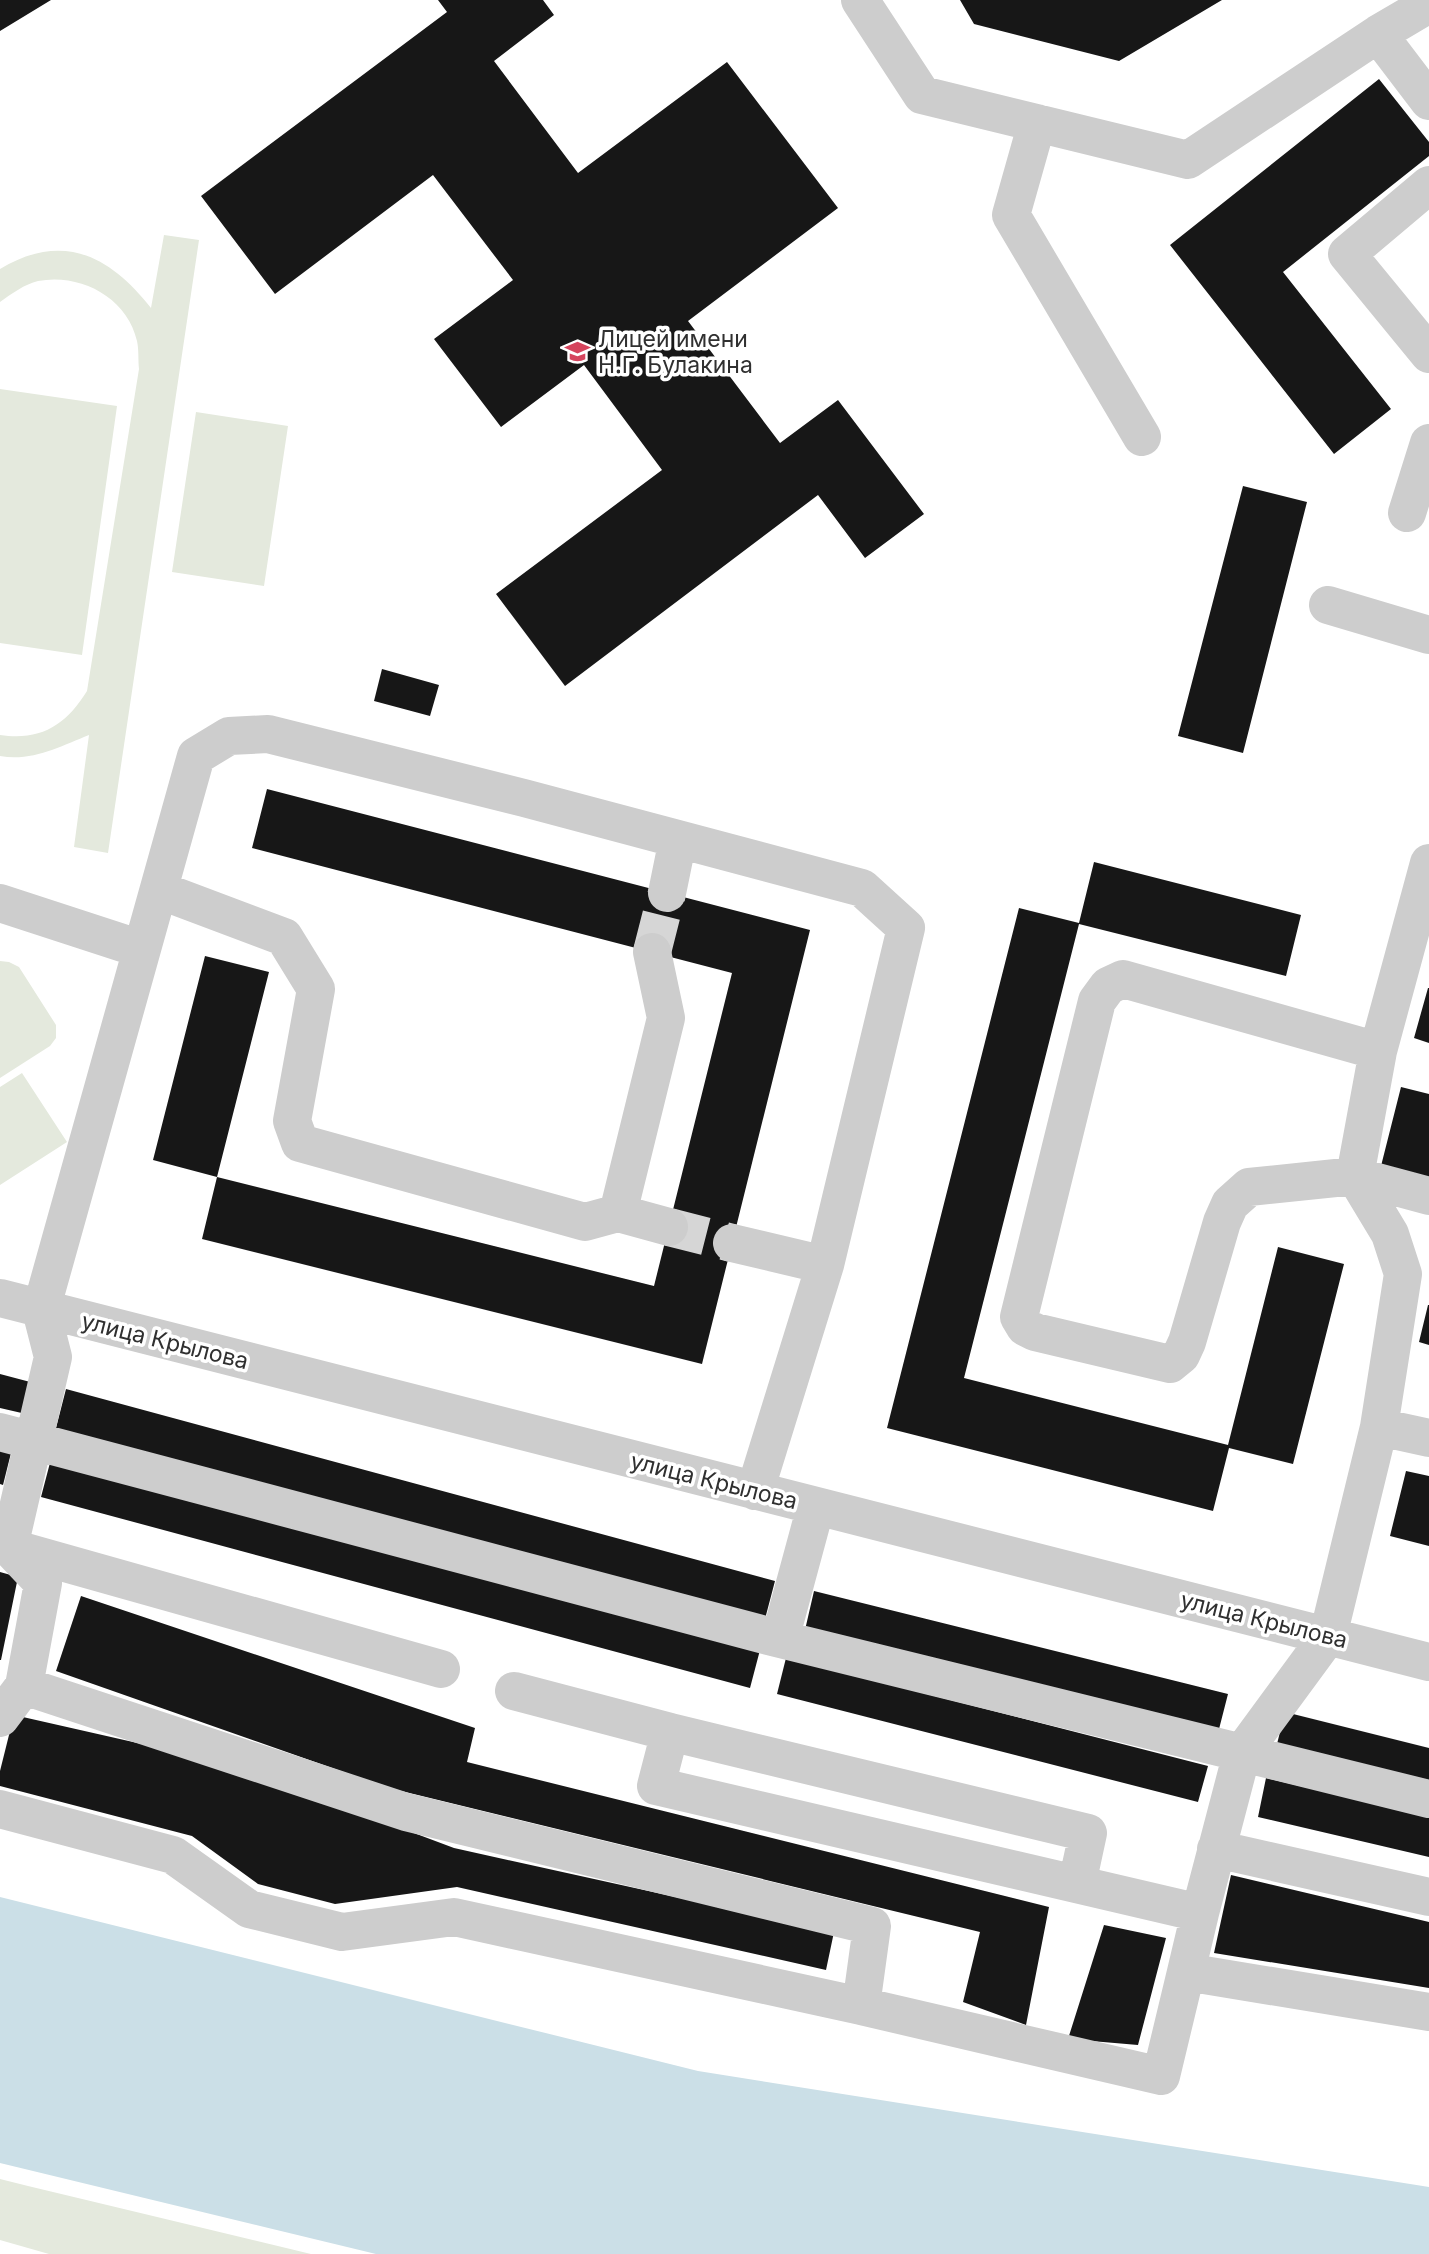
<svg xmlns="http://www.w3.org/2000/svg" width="1429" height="2254" viewBox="0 0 1429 2254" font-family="Inter,sans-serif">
  <rect width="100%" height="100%" fill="#fff"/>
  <path fill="#e4e9dd" d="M164 235 199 240 108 853 74 847 89 735C61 746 32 762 0 756V735C41 741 66 725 87 691L139 369C138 360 139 350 137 341 127 297 80 273 38 281 25 284 11 294 0 302V269C63 231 110 256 151 308Z
    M0 389 117 406 82 655 0 643Z
    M196 412 288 426 264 586 172 572Z
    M0 961 9 962 19 967 56 1025V1038L50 1046 0 1078Z
    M22 1073 67 1142 0 1185V1087Z
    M0 2179 28 2186 311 2254H49L0 2240Z"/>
  <path fill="#cbdfe7" d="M0 1897 698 2071 1429 2187V2254H376L0 2163Z"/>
  <path fill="#171717" d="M0 0H51L0 31Z
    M438 0H543L554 15 494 61 578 173 727 62 838 208 688 321 780 443 838 400 924 514 865 558 818 495 565 686 496 594 662 470 584 365 501 427 434 339 513 280 433 175 275 294 201 196 447 12Z
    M960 0H1222L1119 61 974 24Z
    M1379 79 1429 142V156L1283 272 1391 409 1334 454 1170 245Z
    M1243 486 1307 502 1243 753 1178 736Z
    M382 669 439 685 430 716 374 701Z
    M267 789 810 930 702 1364 202 1239 217 1177 654 1286 732 973 252 848Z
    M1094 862 1301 915 1286 976 1079 924 964 1378 1228 1445 1278 1247 1344 1264 1293 1464 1229 1448 1213 1511 887 1428 1019 908 1079 923Z
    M205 956 269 972 217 1177 153 1160Z
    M1428 988H1429V1043L1414 1038Z
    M1401 1087 1429 1094V1178L1381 1166Z
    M1428 1305H1429V1345L1419 1342Z
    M0 1374 34 1383 26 1414 0 1408Z
    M66 1389 775 1581 765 1619 56 1428Z
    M0 1450 11 1453 3 1485 0 1484Z
    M51 1459 760 1650 750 1688 41 1497Z
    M1406 1471 1429 1476V1546L1390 1536Z
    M0 1572 18 1577 1 1660H0Z
    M814 1591 1228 1694 1218 1733 805 1630Z
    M81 1596 475 1728 467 1762 1049 1907 1026 2025 963 2002 980 1932 389 1788 56 1671Z
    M786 1658 1208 1766 1198 1802 777 1694Z
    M1285 1712 1429 1748V1781L1277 1744Z
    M14 1715 230 1764 454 1848 834 1932 826 1970 457 1887 335 1904 258 1884 192 1836 0 1786V1771Z
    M1266 1778 1429 1816V1857L1258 1817Z
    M1231 1875 1429 1922V1988L1214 1953Z
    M1104 1925 1166 1938 1138 2045 1068 2039Z"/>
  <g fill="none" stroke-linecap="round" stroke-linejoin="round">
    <path stroke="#d6d6d6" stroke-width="38" stroke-dasharray="38 19" stroke-linecap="butt" d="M652 952 667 893
      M669 1227 732 1243"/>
    <path stroke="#cdcdcd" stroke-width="38" d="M860 0 922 95 1188 160 1378 34 1429 4
      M1378 34 1429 101
      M1037 123 1011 215 1142 437
      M1429 185 1347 254 1429 354
      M1407 513 1429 443
      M1328 605 1429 635
      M159 890 284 937 316 989 292 1121 300 1143 585 1222 618 1213 666 1018 652 952
      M667 893 678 839
      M0 903 141 949
      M1378 1051 1123 979 1108 986 1097 1001 1019 1317 1025 1327 1035 1332 1170 1364 1181 1355 1187 1342 1222 1222 1230 1204 1249 1187 1355 1176 1429 1196
      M618 1213 669 1227
      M732 1243 825 1265
      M0 1298 1429 1662
      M1379 1427 1429 1438
      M0 1432 780 1639 1429 1799
      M755 1491 825 1265 906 928 862 888 524 798 268 734 229 736 196 756 41 1310 53 1357 9 1547 43 1583 24 1686 406 1812 872 1926 861 2006 1161 2076 1186 1972
      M8 1547 441 1669
      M780 1639 816 1506
      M514 1691 670 1732
      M0 1718 24 1686
      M0 1809 173 1855 249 1909 342 1932 454 1917 861 2006
      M1216 1849 1429 1897
      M1077 1884 1088 1833 670 1732 656 1786 1200 1913 1242 1753 1328 1636 1379 1427 1403 1274 1390 1234 1355 1176 1378 1051 1429 863
      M1200 1913 1186 1972 1429 2012"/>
  </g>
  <defs>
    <symbol id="school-bare" viewBox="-9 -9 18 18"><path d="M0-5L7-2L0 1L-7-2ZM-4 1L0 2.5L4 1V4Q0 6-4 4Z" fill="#d5445d" stroke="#fff" stroke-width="2.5" paint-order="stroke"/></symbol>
  </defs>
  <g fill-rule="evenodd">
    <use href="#school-bare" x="560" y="334" width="35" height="35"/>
  </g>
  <g text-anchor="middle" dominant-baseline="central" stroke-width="7" stroke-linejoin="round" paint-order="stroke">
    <g font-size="23" fill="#303030" stroke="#fff" text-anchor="start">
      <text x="598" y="339">Лицей имени<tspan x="598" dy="26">Н.Г. Булакина</tspan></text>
    </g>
    <g font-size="23" fill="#303030" stroke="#fff">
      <text transform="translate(165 1341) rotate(14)">улица Крылова</text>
      <text transform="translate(714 1481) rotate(14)">улица Крылова</text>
      <text transform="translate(1264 1620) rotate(14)">улица Крылова</text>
    </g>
  </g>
</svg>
